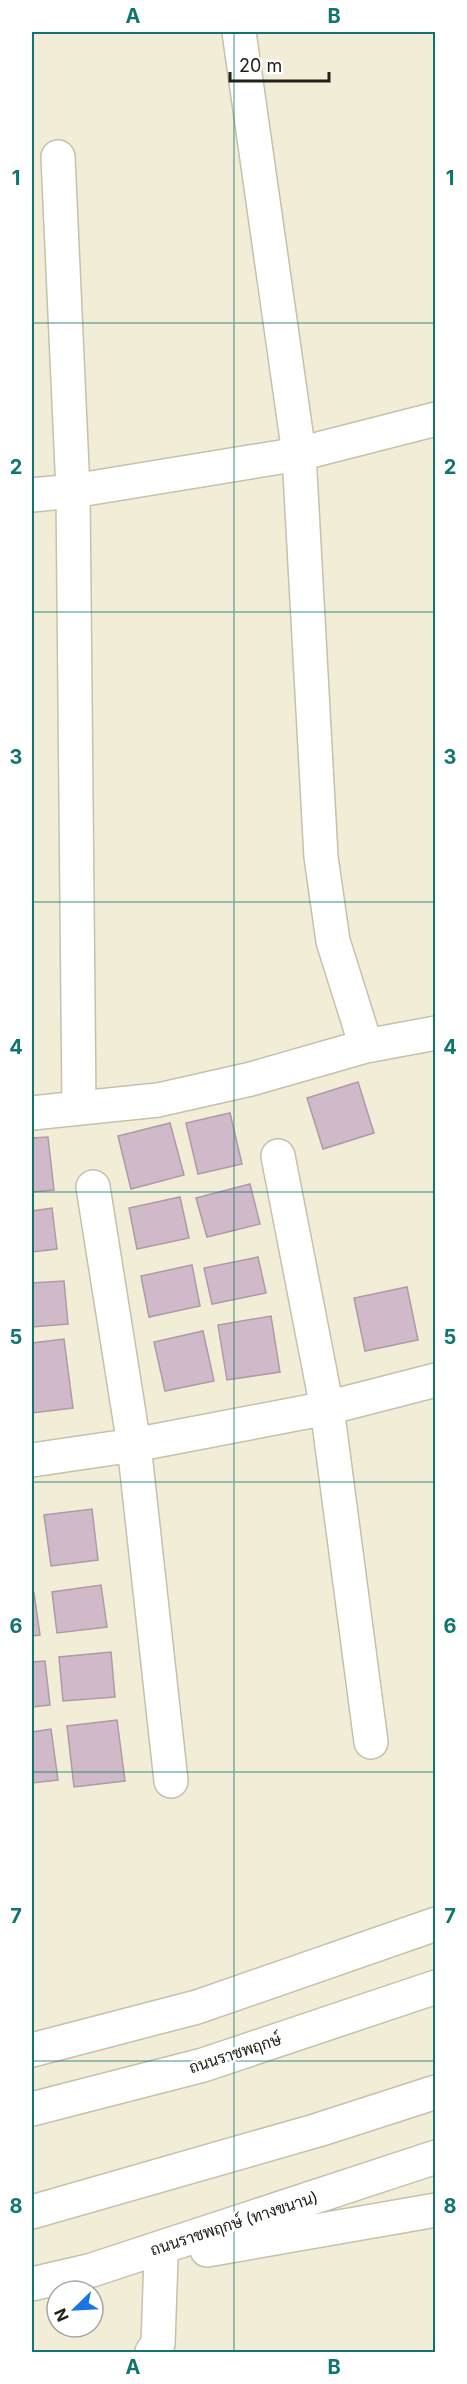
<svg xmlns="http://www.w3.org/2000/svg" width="467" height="2384" viewBox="0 0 467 2384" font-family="Inter,Sarabun,sans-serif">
  <rect width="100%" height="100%" fill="#f2edd6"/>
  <path fill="#d0bac9" stroke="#ae9aa8" stroke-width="1.5" d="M358 1082 374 1133 323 1149 307 1098Z
    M230 1113 242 1164 198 1174 186 1123Z
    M170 1123 184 1175 131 1189 118 1136Z
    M48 1137 54 1190 32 1192V1138Z
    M250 1184 260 1224 207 1237 196 1198Z
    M180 1197 189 1238 137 1249 129 1208Z
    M52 1208 57 1249 32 1252V1211Z
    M258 1257 266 1293 212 1304 204 1268Z
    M192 1265 200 1306 149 1317 141 1276Z
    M64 1281 68 1324 32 1327V1283Z
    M407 1287 418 1340 365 1351 354 1298Z
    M271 1316 280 1372 227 1380 218 1325Z
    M203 1331 214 1381 165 1391 154 1342Z
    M64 1339 73 1408 32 1413V1343Z
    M92 1509 98 1560 51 1566 44 1515Z
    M101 1585 107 1627 57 1633 52 1592Z
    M32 1593H34L40 1635 32 1636Z
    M111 1652 115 1697 63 1701 59 1657Z
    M45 1661 50 1705 32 1707V1662Z
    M117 1720 125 1781 74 1787 67 1726Z
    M51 1729 58 1780 32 1783V1732Z"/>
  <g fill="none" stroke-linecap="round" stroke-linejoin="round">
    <defs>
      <path id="minor" d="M239 32 299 454 321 857 333 941 366 1046
        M58 157 73 491 79 1108
        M32 495 73 491 299 454 436 419
        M32 1113 158 1100 251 1079 366 1046 436 1033
        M278 1156 327 1408 371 1742
        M93 1187 134 1445 171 1781
        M32 1460 134 1445 327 1408 436 1380
        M152 2352 158 2344 161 2258"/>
      <path id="major" d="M32 2050 197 2007 436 1924
        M32 2109 203 2065 436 1987
        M32 2212 318 2130 436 2092
        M207 2250 436 2210
        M32 2284 92 2270 436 2157"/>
    </defs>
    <use href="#minor" stroke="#c5c1ab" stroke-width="36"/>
    <use href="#major" stroke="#c5c1ab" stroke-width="36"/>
    <use href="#minor" stroke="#fff" stroke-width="33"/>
    <use href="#major" stroke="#fff" stroke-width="33"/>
  </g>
  <path fill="none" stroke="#0f766e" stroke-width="1.5" stroke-opacity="0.55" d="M234 32V2352M32 323H436M32 612H436M32 902H436M32 1192H436M32 1482H436M32 1772H436M32 2061H436"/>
  <g text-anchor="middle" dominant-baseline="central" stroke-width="5" stroke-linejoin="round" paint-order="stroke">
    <g font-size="16" fill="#222018" stroke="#fff">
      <text transform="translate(235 2053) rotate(-18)">ถนนราชพฤกษ์</text>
      <text transform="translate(234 2223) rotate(-18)">ถนนราชพฤกษ์ (ทางขนาน)</text>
    </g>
  </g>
  <rect width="467" height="2384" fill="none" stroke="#ffffff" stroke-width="66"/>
  <g transform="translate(75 2309) rotate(246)"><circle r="28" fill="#ffffff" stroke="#a7a6a3" stroke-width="1.5"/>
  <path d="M0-4.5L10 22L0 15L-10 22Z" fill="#1776df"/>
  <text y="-9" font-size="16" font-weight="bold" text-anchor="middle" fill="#222018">N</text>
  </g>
  <path d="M230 72v9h99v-9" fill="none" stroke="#222018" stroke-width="3"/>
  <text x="239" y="72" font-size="18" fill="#222018" stroke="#ffffff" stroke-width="4.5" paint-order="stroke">20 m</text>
  <rect x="33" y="33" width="401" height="2318" fill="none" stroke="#0f766e" stroke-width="2"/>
  <g font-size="20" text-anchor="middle" font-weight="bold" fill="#0f766e">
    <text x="133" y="23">A</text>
    <text x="334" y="23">B</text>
    <text x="16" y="185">1</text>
    <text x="450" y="185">1</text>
    <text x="16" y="474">2</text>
    <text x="450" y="474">2</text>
    <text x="16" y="764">3</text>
    <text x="450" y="764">3</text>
    <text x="16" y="1054">4</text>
    <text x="450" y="1054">4</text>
    <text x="16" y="1344">5</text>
    <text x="450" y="1344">5</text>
    <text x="16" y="1633">6</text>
    <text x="450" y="1633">6</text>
    <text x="16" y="1923">7</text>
    <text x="450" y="1923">7</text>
    <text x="16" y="2213">8</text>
    <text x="450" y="2213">8</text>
    <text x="133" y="2374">A</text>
    <text x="334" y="2374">B</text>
  </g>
</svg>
